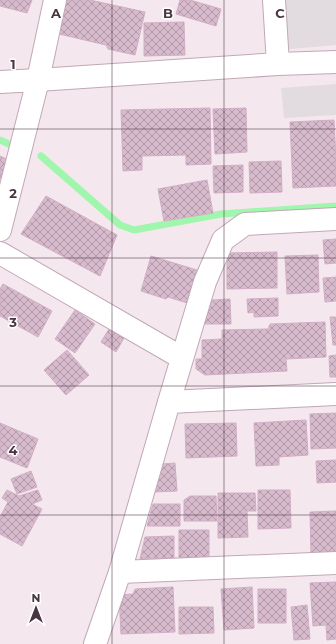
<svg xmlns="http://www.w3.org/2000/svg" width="336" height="644" viewBox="0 0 336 644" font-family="Montserrat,sans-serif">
  <defs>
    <pattern id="building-cross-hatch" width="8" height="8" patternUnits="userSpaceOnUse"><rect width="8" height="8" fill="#d7bbcd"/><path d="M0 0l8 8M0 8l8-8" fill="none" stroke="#b099a8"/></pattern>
  </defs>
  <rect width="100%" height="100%" fill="#f5e7ee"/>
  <path fill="#e2dce0" d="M275 0H336V45L280 50Z
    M336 84V115L284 118 281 88Z"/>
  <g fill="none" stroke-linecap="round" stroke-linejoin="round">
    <path stroke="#9ff6ac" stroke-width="7" d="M0 140 11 145
      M41 156 120 225 134 230 221 214 336 206"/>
  </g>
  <path fill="url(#building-cross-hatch)" stroke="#d2aec6" d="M0 0H32L27 13 0 6Z
    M67 0H90L145 12 135 55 108 49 106 45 59 34Z
    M180 0H190L221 9 216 26 176 14Z
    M184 22 185 55 144 56V23Z
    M210 108 211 164 186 165V155L142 156V170L123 171 121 110Z
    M246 108 247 152 215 154 213 109Z
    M334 120 336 160V186L293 188 290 122Z
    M0 156 9 160 0 179Z
    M281 161 282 192 250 193 249 162Z
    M243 165V192L214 193 213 166Z
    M207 180 213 213 164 221 158 189Z
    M46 196 117 235 100 276 21 234Z
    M336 239V263L325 264 323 240Z
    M277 252V288L227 289V253Z
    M318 255 319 292 287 294 285 256Z
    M151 256 197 270 187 303 168 297 166 299 141 291Z
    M336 277V301L325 302 323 278Z
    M3 284 52 311 38 337 0 316V289Z
    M278 298V316L254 317V312L248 313 247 299Z
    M230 299 231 324H204L212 300Z
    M75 310 95 324 75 353 55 339Z
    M330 317H336V345H333Z
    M325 322 326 357 286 359 287 371 205 375 196 369V359H202V340L222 339V330L268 329 270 324Z
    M109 329 124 338 116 352 101 342Z
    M67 350 89 375 66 395 44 370Z
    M336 355V377H330L329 356Z
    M336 413V448L311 449 310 414Z
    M306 420 308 455 279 457V465L256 466 254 423Z
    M0 423 38 439 27 468 0 457Z
    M236 423 237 456 186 458 185 424Z
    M336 460V482L317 483 316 461Z
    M175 463 177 491 154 492 162 464Z
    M31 471 37 487 17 494 11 479Z
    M7 490 19 496 38 490 42 500 32 504 42 509 22 546 0 534V517L8 502 2 498Z
    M258 490H290L291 528 258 529Z
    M218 493H255L256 511H247L248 537 218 538Z
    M190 496H216L217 521H184V500Z
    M153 504H180V526H147Z
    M336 511V554L311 555 310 512Z
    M179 530H209V559L179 560Z
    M174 536V558L140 559 145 537Z
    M336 582V639L327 640 326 625 313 626 310 583Z
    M173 587 175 632 121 634 119 595 133 594 135 589Z
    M252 587 254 628 224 630 221 589Z
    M258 589H286V623H258Z
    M307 605 310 639 294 640 291 607Z
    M179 607H213L214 633 179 634Z"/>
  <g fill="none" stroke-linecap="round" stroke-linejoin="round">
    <defs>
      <path id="minor" d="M274 0 278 64
        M0 82 38 80 278 64 336 62
        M0 230 38 80 55 0
        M0 253 182 358
        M169 402 336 394
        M120 572 169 402 205 282 223 240 245 224 336 219
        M95 644 120 572 336 563"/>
    </defs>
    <use href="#minor" stroke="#c1a8b7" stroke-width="24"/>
    <use href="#minor" stroke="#fff" stroke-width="22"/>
  </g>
  <path fill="none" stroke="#483541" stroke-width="1" stroke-opacity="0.55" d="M112 0V644M224 0V644M0 129H336M0 258H336M0 386H336M0 515H336"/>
  <g font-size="13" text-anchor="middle" font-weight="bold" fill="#483541" stroke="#fff" stroke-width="3" stroke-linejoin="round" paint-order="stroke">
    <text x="56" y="18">A</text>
    <text x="168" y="18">B</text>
    <text x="280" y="18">C</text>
    <text x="13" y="69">1</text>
    <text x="13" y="198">2</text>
    <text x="13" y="327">3</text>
    <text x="13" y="455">4</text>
  </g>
  <g transform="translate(36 608)" stroke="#ffffff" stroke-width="3" paint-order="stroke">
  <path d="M0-3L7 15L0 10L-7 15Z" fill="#483541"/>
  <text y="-6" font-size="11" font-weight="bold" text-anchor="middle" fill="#483541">N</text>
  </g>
</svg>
